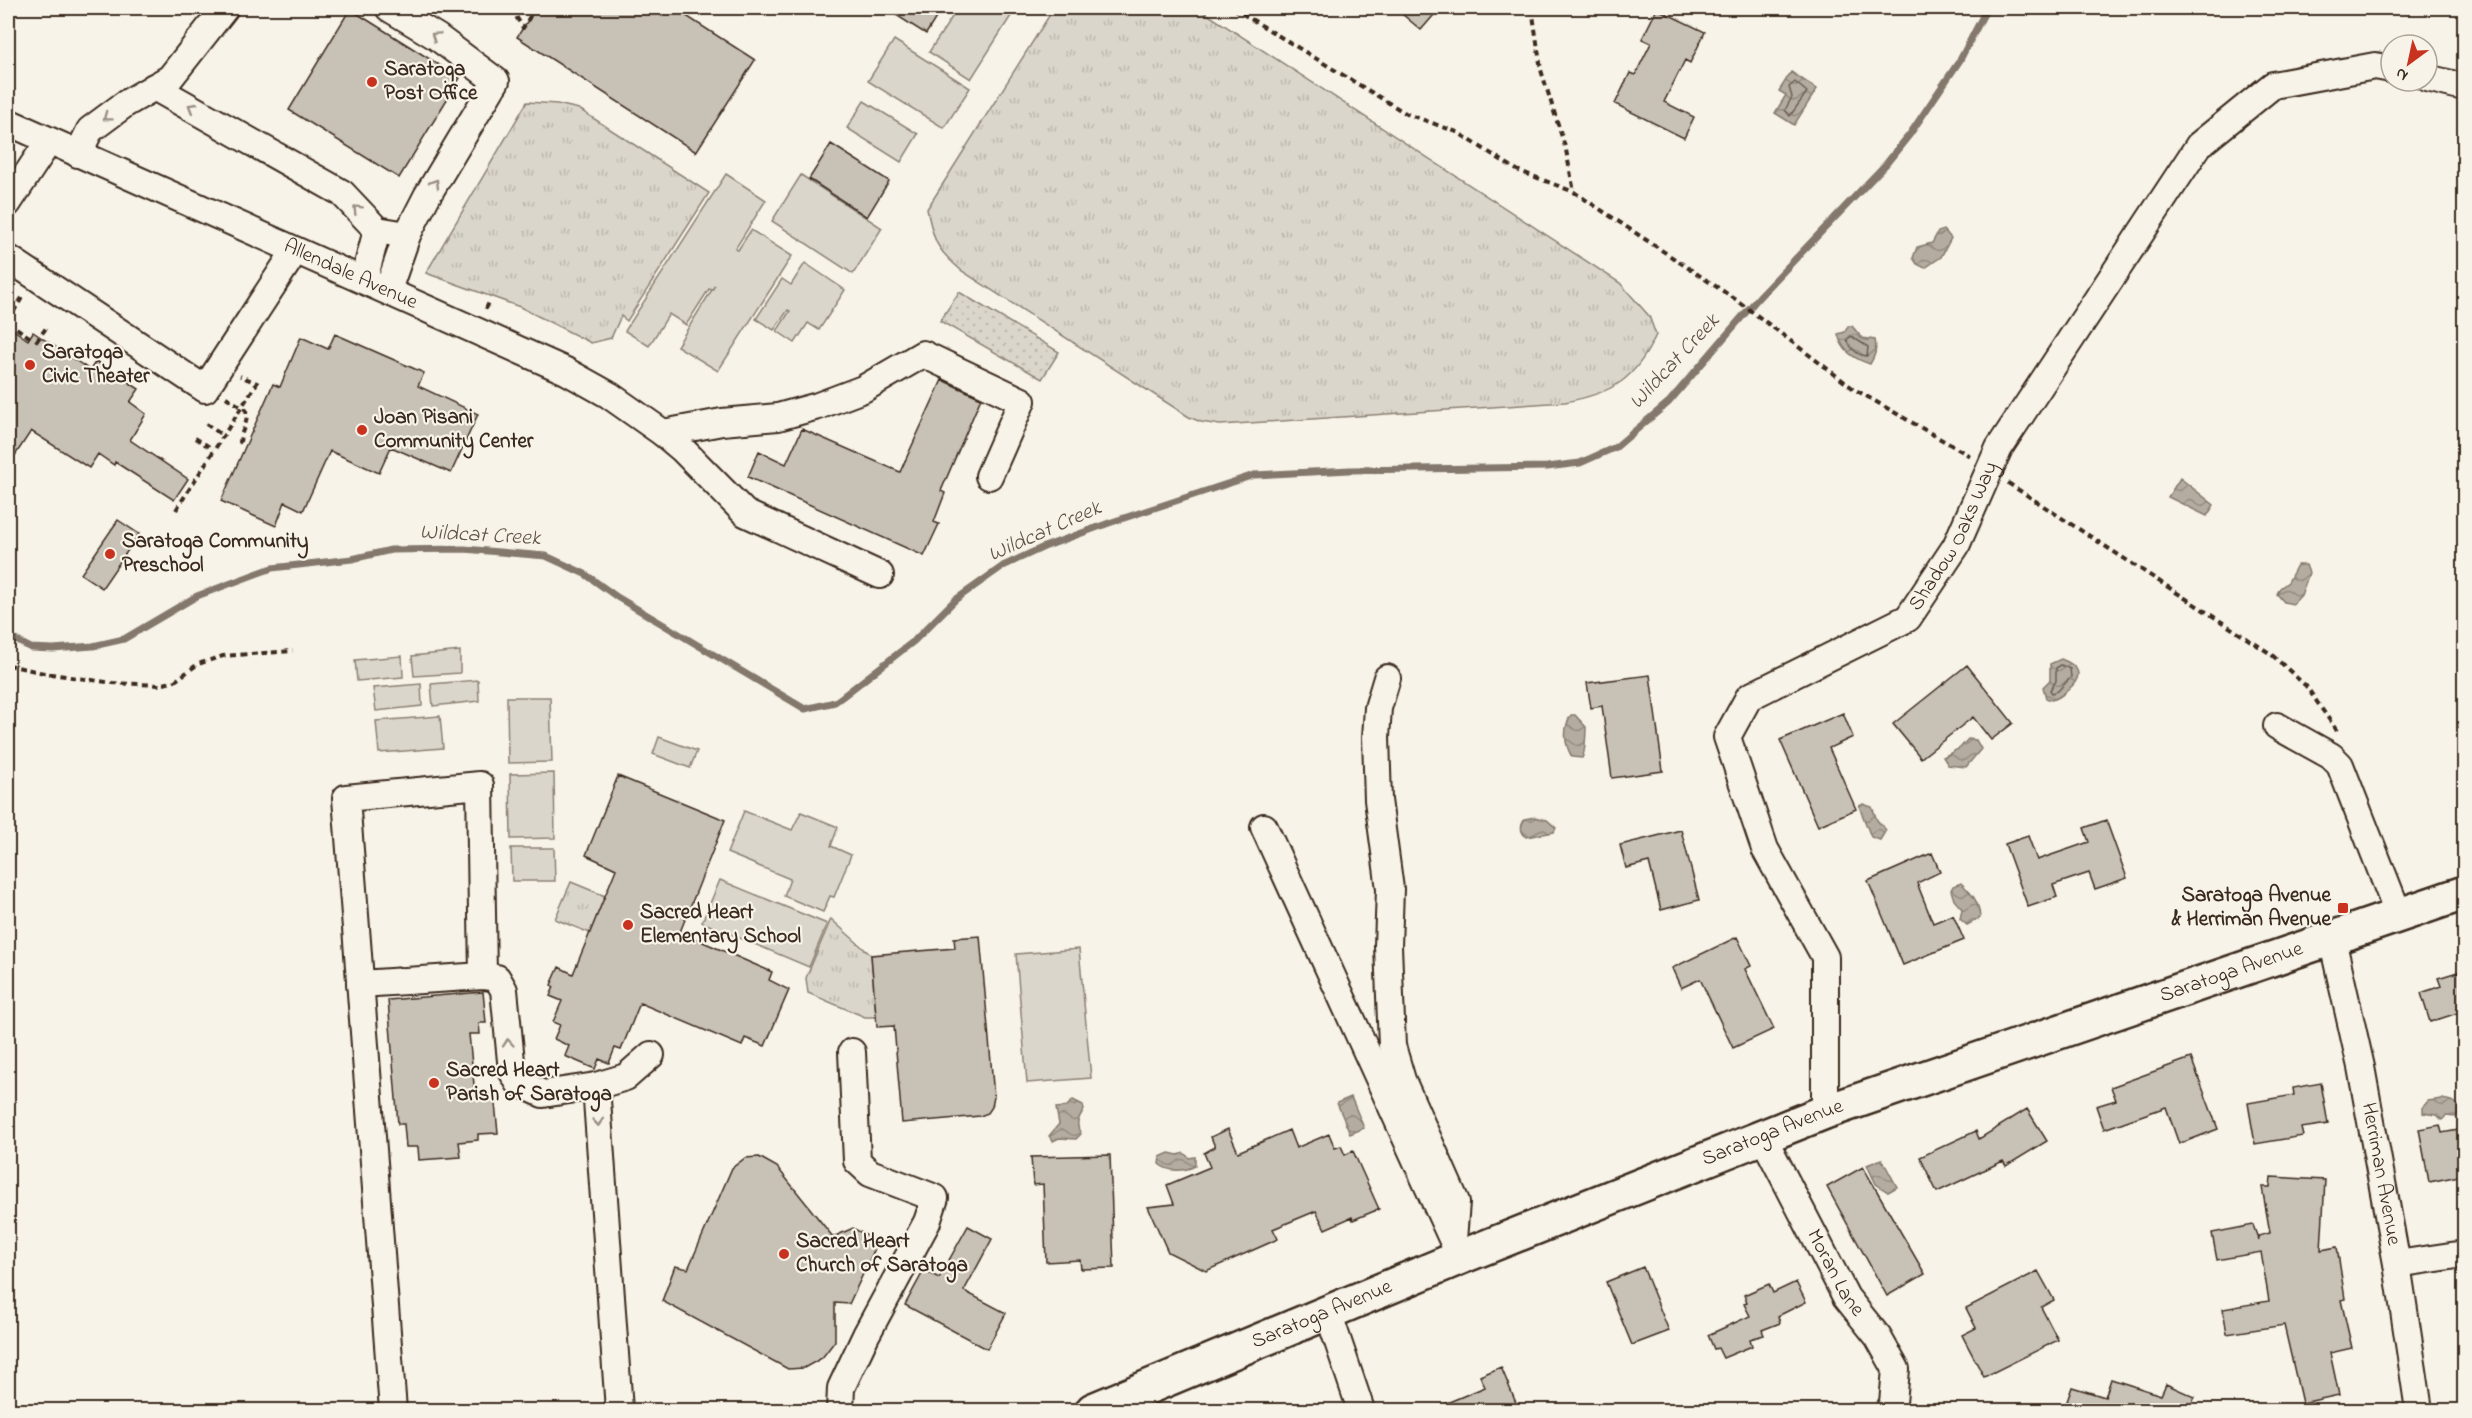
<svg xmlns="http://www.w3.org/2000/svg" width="2472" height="1418" viewBox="0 0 2472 1418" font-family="'Indie Flower',sans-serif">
  <defs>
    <pattern id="grass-dots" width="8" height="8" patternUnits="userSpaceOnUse" patternTransform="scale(1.5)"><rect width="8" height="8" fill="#dbd6cb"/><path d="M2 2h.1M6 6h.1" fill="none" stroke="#bdb8ae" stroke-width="1.8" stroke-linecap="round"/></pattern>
    <pattern id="park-tufts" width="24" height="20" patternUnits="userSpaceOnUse" patternTransform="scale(1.5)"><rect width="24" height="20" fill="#dbd6cb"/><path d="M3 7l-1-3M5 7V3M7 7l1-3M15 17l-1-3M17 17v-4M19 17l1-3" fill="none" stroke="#bdb8ae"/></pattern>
    <pattern id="water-waves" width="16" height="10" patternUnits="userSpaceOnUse" patternTransform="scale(1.5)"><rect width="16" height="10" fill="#b4aca0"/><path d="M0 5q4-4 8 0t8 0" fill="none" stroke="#948c82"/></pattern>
  </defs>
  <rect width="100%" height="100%" fill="#f7f3e8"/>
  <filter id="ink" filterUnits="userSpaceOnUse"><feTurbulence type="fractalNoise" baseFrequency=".0167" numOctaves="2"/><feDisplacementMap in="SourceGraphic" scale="12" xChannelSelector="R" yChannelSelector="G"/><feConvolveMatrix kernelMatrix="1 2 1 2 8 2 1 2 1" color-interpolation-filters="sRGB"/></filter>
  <g filter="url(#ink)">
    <path fill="url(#grass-dots)" stroke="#8b8074" stroke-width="1.5" d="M959 292 1059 352 1042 379 940 321Z"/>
    <path fill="url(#park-tufts)" stroke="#8b8074" stroke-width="1.5" d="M1054 8H1198L1620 283 1649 316 1656 335C1635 380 1613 393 1565 402L1220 425 1201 422 1189 417 962 271C936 249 934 242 927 209Z
      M527 102 557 104 579 109 709 193 627 321 621 316 611 338 591 343 520 307 426 273Z
      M571 882 605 896 590 933 555 919Z
      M831 919 871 955 876 1017H865L808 993 806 978Z"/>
    <path fill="#dbd6cb" stroke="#8b8074" stroke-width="1.5" d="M958 8H1016L971 79 929 52Z
      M894 40 970 88 944 128 868 81Z
      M864 101 918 134 901 162 847 128Z
      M726 174 766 200 735 249 738 250 751 230 792 256 718 371 677 346 715 285 712 290 709 289 686 325 669 314 649 346 625 331Z
      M801 175 882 228 853 274 772 221Z
      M805 263 845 290 819 330 808 323 795 343 777 331 790 311 788 310 774 330 756 319 782 279 791 285Z
      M460 651V673L414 676 412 656Z
      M402 656 403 677 357 681 355 660Z
      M478 680 479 701 433 706 431 684Z
      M421 684 422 706 376 711 373 688Z
      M507 697H550L552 762 508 763Z
      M440 716 443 748 379 753 376 721Z
      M659 737 697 751 690 768 653 754Z
      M554 773 555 838 511 839 510 774Z
      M744 811 792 830 801 812 838 827 831 846 851 855 834 897 830 896 823 912 784 896 790 879 727 853Z
      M511 848H554L555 881H512Z
      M720 880 827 924 809 967 702 922Z
      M1079 949 1091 1078 1027 1083 1016 954Z"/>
    <path fill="url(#water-waves)" stroke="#84786c" stroke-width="1.5" d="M1791 72 1817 89 1794 125 1775 113 1786 95 1779 91Z
      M1944 230 1951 238 1941 257 1925 268 1917 264 1913 258 1917 247 1932 243 1938 232Z
      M1848 326H1852L1862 338 1875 340C1877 350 1875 356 1870 364 1854 359 1842 351 1838 334L1845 332Z
      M2180 478 2214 505 2207 516 2168 497Z
      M2297 565H2306L2309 573 2301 595 2293 604 2284 602 2277 594 2280 588 2288 582Z
      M2061 659C2080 666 2084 676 2068 690 2062 695 2058 699 2051 700L2046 698 2043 687 2050 680V664Z
      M1571 715H1575L1586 727C1586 733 1585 754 1582 758L1572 757C1564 744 1563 728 1571 715Z
      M1968 739 1976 740 1981 749 1966 767 1948 765 1943 757 1960 748Z
      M1863 804 1872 807 1877 820 1886 830 1880 840 1871 837 1859 806Z
      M1534 817 1547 820 1556 828 1554 832 1526 837C1520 831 1520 826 1525 819Z
      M1961 883C1972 894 1979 901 1980 918L1967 925 1960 919 1962 909 1954 900 1951 890 1953 886Z
      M1351 1097 1364 1128 1350 1134 1337 1103Z
      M2442 1099C2450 1100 2458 1102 2460 1110L2456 1117 2446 1116 2442 1120 2437 1115 2423 1113V1107L2428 1101Z
      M1073 1100 1083 1105 1084 1110C1078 1118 1075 1125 1081 1134L1076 1139 1059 1138 1053 1141 1049 1136 1059 1124 1056 1108 1066 1107Z
      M1169 1153 1178 1155 1184 1153 1189 1158 1195 1157V1166C1185 1171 1169 1173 1159 1164L1160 1157Z
      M1882 1159 1897 1187 1888 1192 1876 1184 1867 1165Z"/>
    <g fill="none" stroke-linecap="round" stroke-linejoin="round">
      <path stroke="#6b5e52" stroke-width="1.5" d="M1795 82 1807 92 1790 116 1785 110 1792 97 1789 87Z
        M1851 336 1868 347 1867 356C1858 356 1851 348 1847 340Z
        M2061 665 2070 669 2071 677 2058 691 2052 693 2050 690 2056 681V668Z"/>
      <path stroke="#84786c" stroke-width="7" d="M8 636 31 648 53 649 93 646 124 639 197 596 272 568 352 559 391 550 464 549 546 556 585 574 617 597 805 709 835 702 842 697 914 641 955 600 1003 566 1044 547 1109 523 1254 475 1350 470 1547 467 1580 463 1616 447 1669 402 1759 297 1886 164 1910 134 1960 60 1987 8"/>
    </g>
    <path fill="#c8c1b6" stroke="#3b2a1e" stroke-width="1.5" d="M536 8H674L755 60 696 152 517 37Z
      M885 8H942L926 34Z
      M1395 8H1440L1421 30Z
      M350 9 460 78 399 178 289 110Z
      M1657 9 1705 32 1690 63 1685 60 1664 102 1694 117 1684 138 1615 104 1630 73 1635 75 1651 43 1642 39Z
      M831 144 889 181 867 217 809 179Z
      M8 326 28 340 33 332 90 370 96 361 139 389 130 402 146 414 130 440 188 479 174 500 115 462 114 465 98 454 89 468 31 431 8 466Z
      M335 334 424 373 418 386 478 414 451 473 391 447 379 473 330 451 303 511 285 502 276 526 221 501 273 384 280 387 301 337 328 349Z
      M942 380 981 398 941 491 945 493 934 522 939 524 924 556 748 477 759 451 786 464 802 429 900 472Z
      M118 520 139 534 102 588 81 574Z
      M1967 665 2013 723 1991 740 1973 717 1921 758 1893 724Z
      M1650 675 1663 771 1612 778 1602 706 1591 708 1587 683Z
      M1843 713 1853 737 1829 748 1856 809 1818 826 1780 740Z
      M618 776 725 820 680 932 772 972 769 980 789 990 765 1046 745 1038 742 1046 640 1003 621 1050 615 1048 609 1063 599 1059 595 1069 565 1056 569 1046 554 1039 560 1025 553 1022 562 1001 550 996 554 987 551 985 559 967 573 974 616 869 586 855Z
      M2106 820 2127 878 2095 889 2089 873 2053 885 2057 897 2028 907 2005 844 2028 836 2037 860 2089 842 2084 828Z
      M1681 830 1699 900 1661 910 1649 862 1626 868 1620 845Z
      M1932 853 1940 872 1917 883 1933 923 1953 915 1964 940 1903 965 1868 881Z
      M980 936 994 1097 992 1107 988 1113 980 1116 902 1123 894 1026 877 1027 871 955 955 948 954 938Z
      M1737 937 1751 966 1745 969 1774 1029 1733 1048 1700 979 1681 988 1672 968Z
      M2464 970V1011L2430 1022 2421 993 2441 986 2438 978Z
      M483 992 486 1023H479L480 1034H469L475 1095 494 1093 498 1133 478 1134V1140L459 1142 461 1157 419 1160 418 1147H406L404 1124H398L388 1000Z
      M2191 1058 2218 1129 2179 1144 2166 1107 2104 1129 2096 1106 2116 1100 2111 1087Z
      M2321 1083 2328 1124 2301 1128 2303 1136 2255 1144 2248 1103 2294 1095 2293 1088Z
      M2027 1109 2047 1141 2006 1166 2003 1161 1937 1192 1920 1157 1976 1131 1979 1139Z
      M2440 1125 2442 1133 2464 1129V1175L2429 1182 2419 1129Z
      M1228 1129 1238 1152 1289 1130 1296 1148 1329 1134 1335 1148 1341 1146 1345 1155 1353 1151 1379 1209 1353 1220 1352 1217 1325 1229 1316 1211 1273 1229 1278 1239 1206 1271 1168 1252 1148 1207 1174 1204 1167 1185 1210 1167 1204 1153 1215 1147 1211 1137Z
      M1110 1155 1114 1268 1081 1269 1080 1260 1046 1262 1043 1184 1033 1185 1031 1157Z
      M759 1157 777 1167 833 1237 853 1228 878 1242 849 1304 835 1303V1341L822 1358 804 1368 788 1369 662 1301 675 1266 688 1269 732 1168 745 1158Z
      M1863 1167 1925 1274 1887 1296 1827 1187Z
      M2271 1177 2325 1180 2321 1250 2337 1247 2345 1299 2341 1300 2352 1348 2330 1353 2339 1395 2302 1403 2284 1325 2227 1334 2223 1309 2269 1301 2261 1252 2217 1260 2212 1233 2253 1225 2259 1241 2258 1236 2270 1233 2262 1187H2270Z
      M968 1226 992 1239 964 1291 1006 1313 987 1349 905 1305 924 1270 939 1278Z
      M1643 1267 1669 1331 1632 1345 1606 1282Z
      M2038 1271 2054 1300 2041 1307 2058 1340 1984 1377 1962 1335 1976 1328 1966 1308Z
      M1796 1282 1806 1302 1778 1316 1780 1323 1762 1330 1764 1335 1750 1339 1752 1346 1723 1358 1718 1348 1714 1349 1708 1335 1750 1316 1744 1304 1747 1303 1744 1295 1769 1284 1773 1293Z
      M1501 1367 1519 1410H1430L1485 1387 1480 1376Z
      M2111 1379 2161 1395 2166 1384 2195 1397 2191 1405 2197 1407 2196 1410H2064L2072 1387 2105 1397Z"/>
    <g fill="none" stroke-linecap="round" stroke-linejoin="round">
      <defs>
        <g id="minor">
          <path d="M2427 78 2464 87"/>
          <path d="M154 87 342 193 377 230 407 235"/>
          <path id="s1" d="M8 122 566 371 609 395 663 433 682 449 745 513 880 575"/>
          <path d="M78 154 90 130 125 104 170 78 225 8"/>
          <path d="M8 203 49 141"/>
          <path d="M8 258 205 389 295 251"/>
          <path d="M364 280 377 230"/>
          <path d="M388 290 407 235 427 196 496 81 437 37 389 8"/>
          <path d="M663 433 722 422 778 417 818 406 863 389 923 354 1022 401 989 476"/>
          <path d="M1387 678 1378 708 1376 737 1378 800 1390 889 1388 946 1392 1046 1402 1080 1456 1202 1453 1240"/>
          <path d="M2277 726 2331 756 2340 765 2399 916"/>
          <path d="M1264 827 1453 1241"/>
          <path id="s2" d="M2332 939 2361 1067 2397 1264 2419 1410"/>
          <path d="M360 984 483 976 497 978 504 990 512 1071 519 1083 543 1094 596 1086"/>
          <path id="s3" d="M1825 1112V957L1765 849 1727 737 1749 697 1908 618 1956 546 1999 448 2199 145 2273 85 2375 66 2391 69"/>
          <path id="s4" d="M1763 1137 1846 1297 1878 1337 1896 1369 1893 1403 1889 1410"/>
          <path d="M2397 1264 2464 1254"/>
          <path d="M1328 1312 1361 1410"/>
          <path d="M393 1410 346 798 480 785 483 976"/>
          <path d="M619 1410 596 1086 626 1077 651 1055"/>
          <path d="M840 1410 841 1388 866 1335 927 1222 935 1198 870 1173 857 1161 852 1052"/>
        </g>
        <g id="major">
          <path id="s5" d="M1093 1410 1461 1257 1825 1112 2464 893"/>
        </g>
      </defs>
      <use href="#minor" stroke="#3b2a1e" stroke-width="30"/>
      <use href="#major" stroke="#3b2a1e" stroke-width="38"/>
      <path stroke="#3b2a1e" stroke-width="4" stroke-dasharray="6 4.5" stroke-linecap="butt" d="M511 8 523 28 535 8
        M1233 8 1407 114 1457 132 1517 170 1574 192 1738 301 1854 389 1970 456
        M1532 8 1541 70 1566 150 1574 192
        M486 309 490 300
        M8 321 23 296
        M8 322 32 339
        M36 342 46 328
        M226 397 246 410C249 424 241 429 240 442L245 446
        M206 424 222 435
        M195 438 213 449
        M2008 483 2271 654 2306 686 2337 731
        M176 510 257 383 240 376
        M8 665 44 673 113 683 160 685 175 681 198 664 223 656 293 651"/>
      <use href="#minor" stroke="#f7f3e8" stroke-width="26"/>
      <use href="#major" stroke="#f7f3e8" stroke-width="33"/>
    </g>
    <defs><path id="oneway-chevron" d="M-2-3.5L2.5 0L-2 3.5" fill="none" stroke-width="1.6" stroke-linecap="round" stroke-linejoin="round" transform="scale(1.5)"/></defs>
    <g stroke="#998e83">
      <use href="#oneway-chevron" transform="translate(435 36) rotate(-146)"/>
      <use href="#oneway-chevron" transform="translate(192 107) rotate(-149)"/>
      <use href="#oneway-chevron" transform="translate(107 117) rotate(143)"/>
      <use href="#oneway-chevron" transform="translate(435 183) rotate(-59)"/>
      <use href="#oneway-chevron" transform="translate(357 209) rotate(-135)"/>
      <use href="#oneway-chevron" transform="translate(508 1043) rotate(-95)"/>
      <use href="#oneway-chevron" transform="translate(598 1122) rotate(86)"/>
    </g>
  </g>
  <g fill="#c8321e" stroke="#f7f3e8" stroke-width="2">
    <circle cx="372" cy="82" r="6"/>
    <circle cx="30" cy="365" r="6"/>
    <circle cx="362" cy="430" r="6"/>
    <circle cx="110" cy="554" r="6"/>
    <rect x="2337" y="902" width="12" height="12" rx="3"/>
    <circle cx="628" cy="925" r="6"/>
    <circle cx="434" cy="1083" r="6"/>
    <circle cx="784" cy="1254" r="6"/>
  </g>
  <g text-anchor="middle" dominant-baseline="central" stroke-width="4.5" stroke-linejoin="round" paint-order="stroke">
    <g font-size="21" font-weight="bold" fill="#3b2a1e" stroke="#f7f3e8" text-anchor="start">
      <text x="384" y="70">Saratoga<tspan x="384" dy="24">Post Office</tspan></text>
      <text x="42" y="353">Saratoga<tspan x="42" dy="24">Civic Theater</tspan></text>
      <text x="374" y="418">Joan Pisani<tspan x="374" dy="24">Community Center</tspan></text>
      <text x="122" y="542">Saratoga Community<tspan x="122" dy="24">Preschool</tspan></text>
      <text x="2331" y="896" text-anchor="end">Saratoga Avenue<tspan x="2331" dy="24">&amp; Herriman Avenue</tspan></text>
      <text x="640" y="913">Sacred Heart<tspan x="640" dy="24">Elementary School</tspan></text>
      <text x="446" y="1071">Sacred Heart<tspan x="446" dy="24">Parish of Saratoga</tspan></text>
      <text x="796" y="1242">Sacred Heart<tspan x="796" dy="24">Church of Saratoga</tspan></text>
    </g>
    <g font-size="21" fill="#3b2a1e" stroke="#f7f3e8">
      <text stroke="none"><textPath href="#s1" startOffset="375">Allendale Avenue</textPath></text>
      <text stroke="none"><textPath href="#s3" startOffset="714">Shadow Oaks Way</textPath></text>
      <text stroke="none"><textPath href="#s5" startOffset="1220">Saratoga Avenue</textPath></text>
      <text stroke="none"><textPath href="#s5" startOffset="734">Saratoga Avenue</textPath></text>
      <text stroke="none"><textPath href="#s2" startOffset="240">Herriman Avenue</textPath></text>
      <text stroke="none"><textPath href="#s4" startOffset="154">Moran Lane</textPath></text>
      <text stroke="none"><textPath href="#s5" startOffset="248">Saratoga Avenue</textPath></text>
    </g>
    <g font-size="22" font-style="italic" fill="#5f5145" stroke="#f7f3e8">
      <text transform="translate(1675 362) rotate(-47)">Wildcat Creek</text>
      <text transform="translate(1045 532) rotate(-24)">Wildcat Creek</text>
      <text transform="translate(480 536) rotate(3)">Wildcat Creek</text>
    </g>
  </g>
  <rect width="2472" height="1418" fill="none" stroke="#f7f3e8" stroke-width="30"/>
  <rect x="15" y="15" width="2442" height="1388" fill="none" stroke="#3b2a1e" stroke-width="2" filter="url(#ink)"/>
  <g transform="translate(2409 63) rotate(213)"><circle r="28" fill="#f7f3e8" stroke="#aca397" stroke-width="1.5"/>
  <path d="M0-4.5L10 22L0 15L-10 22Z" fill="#c8321e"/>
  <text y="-9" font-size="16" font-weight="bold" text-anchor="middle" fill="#3b2a1e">N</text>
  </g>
</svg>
